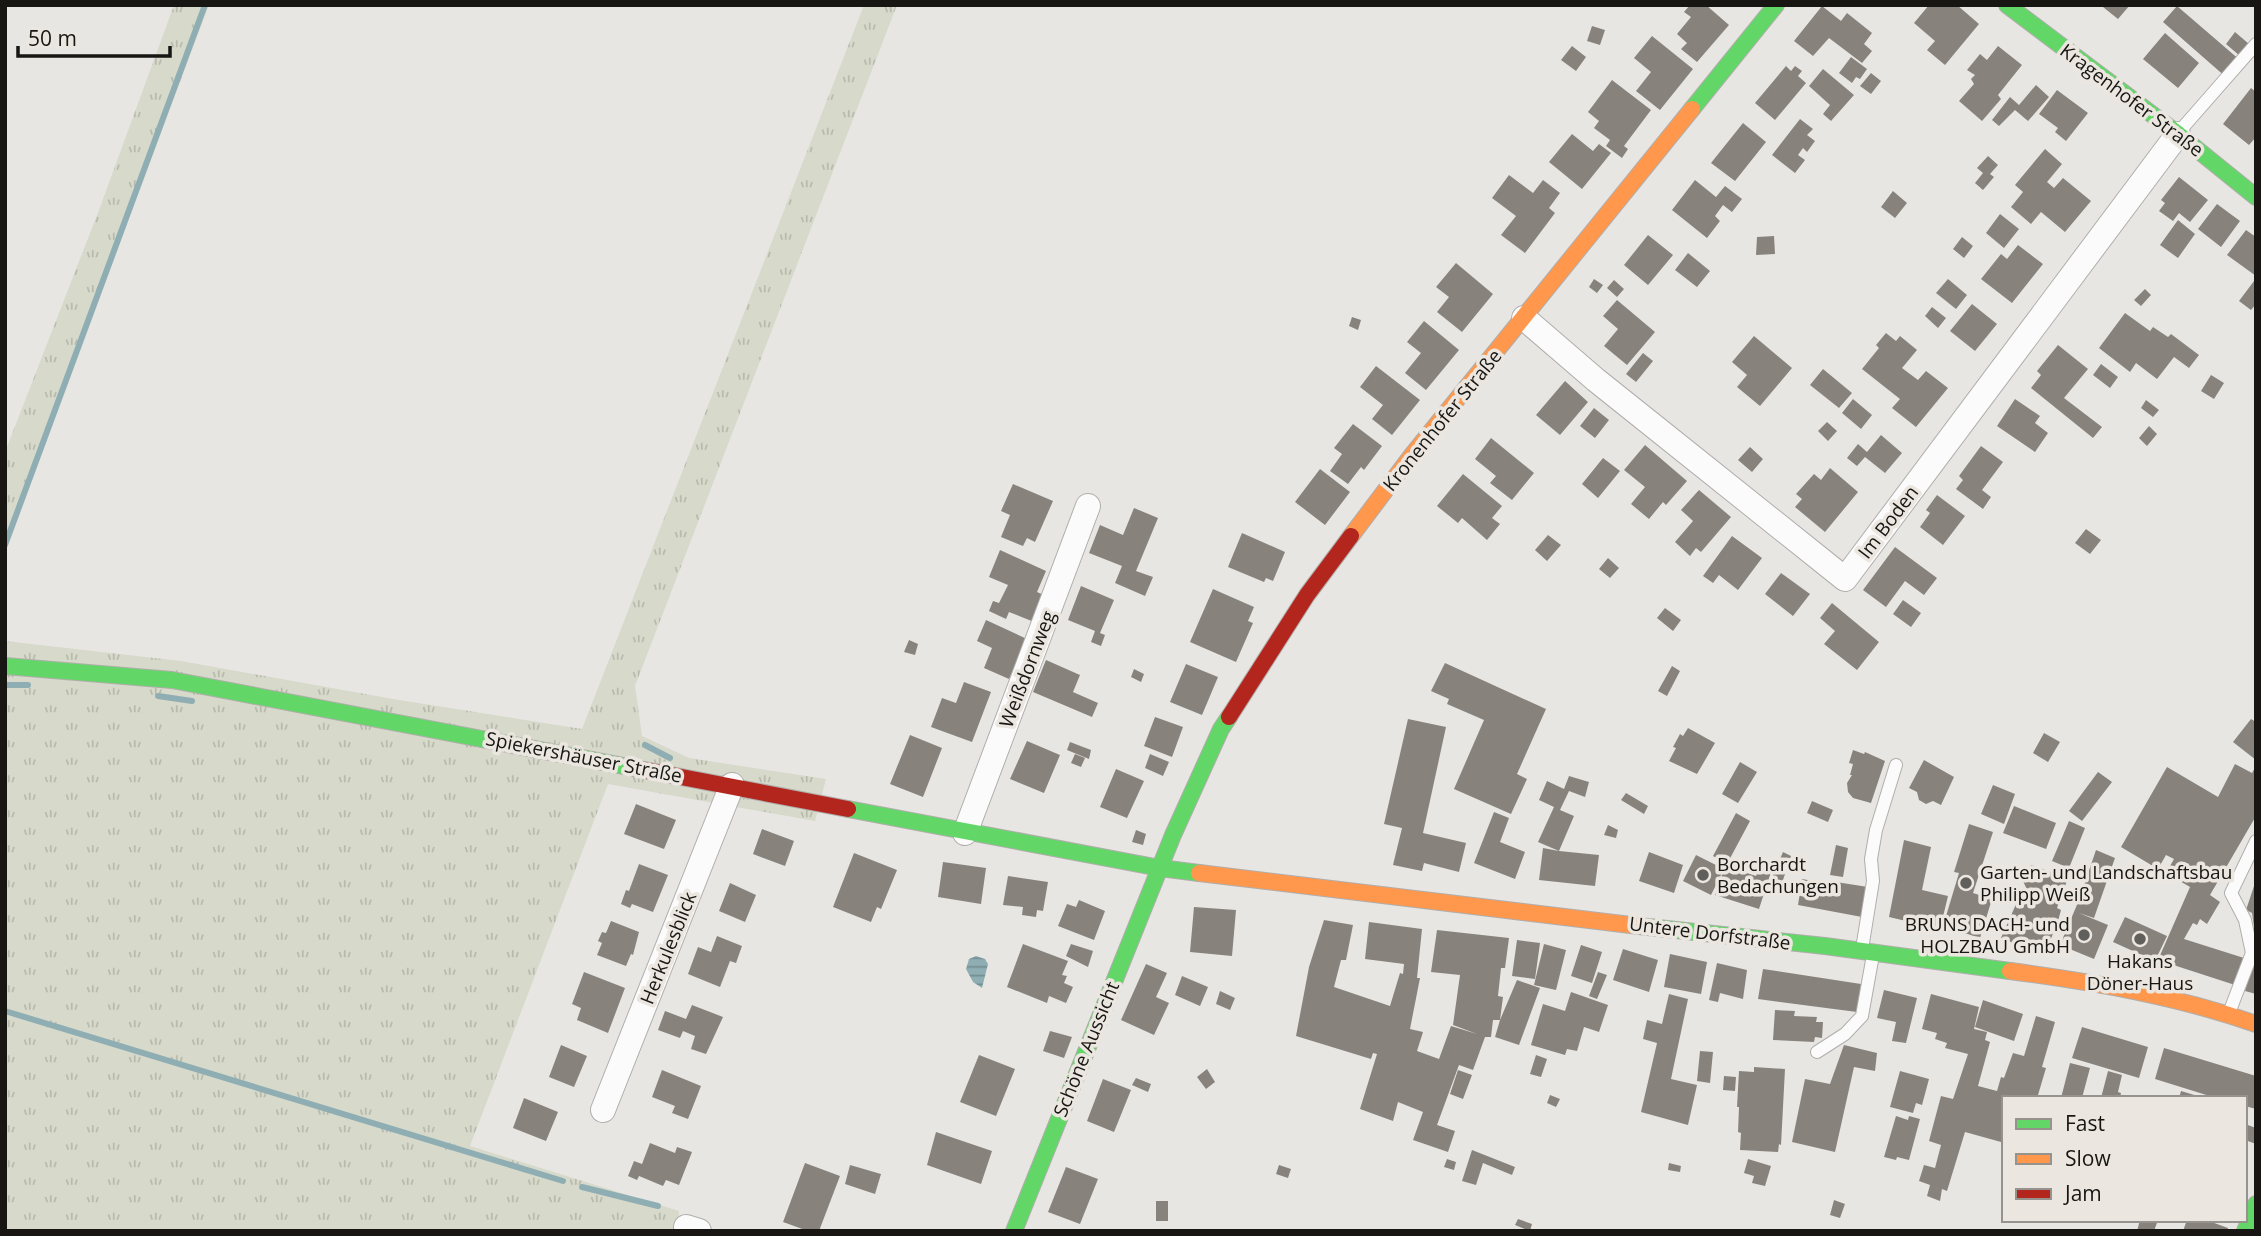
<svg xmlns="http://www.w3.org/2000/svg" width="2261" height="1236" viewBox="0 0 2261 1236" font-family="'Open Sans',sans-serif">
  <defs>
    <pattern id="grass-tufts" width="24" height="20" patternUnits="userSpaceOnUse" patternTransform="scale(1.75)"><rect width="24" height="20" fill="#d7d9ca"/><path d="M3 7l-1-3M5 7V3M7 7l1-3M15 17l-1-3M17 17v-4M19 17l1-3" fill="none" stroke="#b8baad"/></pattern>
    <pattern id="water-rules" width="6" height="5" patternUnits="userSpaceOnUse" patternTransform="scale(1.75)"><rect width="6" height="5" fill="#8faeb3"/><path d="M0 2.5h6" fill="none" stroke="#748d90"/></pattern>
  </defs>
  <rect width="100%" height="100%" fill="#e8e6e3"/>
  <path fill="url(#grass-tufts)" d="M174 5H209L5 546V452L99 210Z
    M864 5H897L635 686 642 736 689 758 826 779 815 821 608 784 470 1146 679 1211 678 1231H5V641L181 661 393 699 582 729Z"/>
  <path fill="url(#water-rules)" d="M976 956 985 959 988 964 982 988 973 982 966 969 969 959Z"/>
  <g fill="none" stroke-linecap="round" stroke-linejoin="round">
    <path stroke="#8faeb3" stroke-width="6" d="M5 545 205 5
      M5 685H28
      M158 696 192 701
      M645 745 670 758
      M5 1011 563 1181
      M582 1187 658 1206"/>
  </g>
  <path fill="#87837c" d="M1690 5H1706L1729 25 1697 62 1681 49 1687 43 1677 34 1691 17 1684 12Z
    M1929 5H1957L1979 24 1945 65 1927 50 1935 41 1914 23Z
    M2105 5H2130L2118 19 2103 7Z
    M1822 6 1841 21 1847 13 1872 33 1864 44 1872 51 1862 63 1829 38 1813 56 1794 41Z
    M2177 6 2241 61 2227 78 2163 22Z
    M1592 26 1605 30 1600 45 1587 41Z
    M2235 32 2249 44 2240 56 2226 44Z
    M2165 33 2199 63 2178 88 2143 59Z
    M1652 36 1693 69 1660 110 1636 91 1651 72 1634 58Z
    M1572 46 1586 57 1576 71 1561 60Z
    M1998 46 2022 65 1998 95 2001 99 1982 121 1959 101 1974 84 1971 79 1975 75 1967 70 1980 54 1987 60Z
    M1851 57 1867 69 1860 79 1856 77 1852 83 1839 73Z
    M1786 66 1791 71 1795 66 1802 71 1798 76 1806 83 1775 120 1755 103Z
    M1823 69 1854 95 1831 121 1823 114 1830 105 1809 86Z
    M1871 73 1881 81 1871 94 1860 86Z
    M1612 80 1651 110 1624 146 1628 149 1622 158 1606 146 1610 140 1594 128 1599 121 1588 112Z
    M2036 85 2049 97 2028 121 2015 110 1999 126 1992 120 2010 97 2019 105Z
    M2251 88 2256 92V137L2249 145 2223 124Z
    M2057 90 2088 113 2066 141 2055 132 2058 128 2039 114Z
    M1800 119 1813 129 1807 135 1815 141 1807 152 1803 148 1798 155 1805 160 1795 173 1772 155Z
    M1743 123 1766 142 1735 181 1711 163Z
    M1572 134 1593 151 1599 144 1611 153 1582 189 1549 162Z
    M2045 149 2062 164 2047 182 2054 188 2063 178 2091 201 2065 232 2041 212 2031 224 2011 207 2023 192 2015 185Z
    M1988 156 1998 165 1990 174 1994 177 1983 190 1975 183 1983 173 1977 168Z
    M1509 175 1533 193 1543 180 1560 193 1549 208 1555 213 1525 253 1501 235 1516 216 1492 198Z
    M2179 177 2208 200 2190 222 2179 213 2173 221 2159 211 2165 203 2161 200Z
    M1695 180 1716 197 1725 186 1742 199 1732 212 1723 205 1715 216 1720 221 1707 238 1672 210Z
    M1893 191 1907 203 1895 218 1881 207Z
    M2217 204 2240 221 2221 247 2198 229Z
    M2000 214 2019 229 2004 248 1986 233Z
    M2178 220 2195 234 2178 258 2160 245Z
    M2246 230 2256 237V276L2227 255Z
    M1648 235 1673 255 1648 285 1624 265Z
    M1774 236 1775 254 1756 255 1757 237Z
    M1962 237 1973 246 1964 258 1953 249Z
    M2018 245 2043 264 2012 303 1981 279 2001 254 2007 259Z
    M1688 253 1710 271 1697 287 1675 270Z
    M1456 263 1493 294 1462 332 1437 312 1449 297 1436 287Z
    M1594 279 1603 285 1597 293 1589 287Z
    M1948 279 1967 295 1956 309 1936 293Z
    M1614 280 1624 289 1617 297 1607 288Z
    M2254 281 2256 283V304L2251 310 2239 301Z
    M2145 289 2151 295 2141 306 2134 300Z
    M1617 300 1655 332 1627 365 1604 346 1618 329 1603 316Z
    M1972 304 1997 324 1975 351 1950 331Z
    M1932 307 1946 318 1938 328 1925 316Z
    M2125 313 2150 331 2153 327 2168 337 2171 334 2199 355 2189 368 2174 357 2157 379 2136 363 2130 372 2099 348Z
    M1352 317 1361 320 1358 330 1349 326Z
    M1424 321 1459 350 1426 390 1405 373 1421 353 1407 342Z
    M1886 333 1896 341 1900 336 1917 350 1902 368 1918 380 1926 371 1948 388 1916 427 1892 408 1900 399 1862 369 1879 348 1876 345Z
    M1754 336 1792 368 1760 406 1737 387 1747 375 1732 362Z
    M2058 345 2088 369 2064 398 2102 427 2093 438 2031 388 2041 375 2037 371Z
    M1643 353 1653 361 1636 382 1626 374Z
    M2101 364 2118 377 2110 388 2093 375Z
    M1376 366 1420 400 1392 435 1372 419 1383 405 1360 387Z
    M1823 369 1852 393 1839 408 1810 385Z
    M2211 375 2224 383 2214 399 2201 391Z
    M1565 381 1588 402 1560 435 1536 415Z
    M1853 399 1872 415 1861 429 1842 413Z
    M2015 399 2040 416 2035 423 2048 433 2035 452 1997 426Z
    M2146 400 2159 410 2153 417 2141 408Z
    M1594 408 1609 420 1595 438 1580 426Z
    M1827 422 1837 431 1828 441 1818 431Z
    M1353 424 1382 446 1364 470 1361 467 1348 484 1330 471 1342 454 1334 448Z
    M2149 426 2157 434 2147 446 2139 438Z
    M1881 435 1902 453 1885 473 1865 457 1857 466 1847 458 1858 444 1867 452Z
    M1491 438 1534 473 1512 500 1490 483 1496 476 1475 459Z
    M1645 445 1687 481 1666 505 1663 502 1649 519 1631 504 1645 487 1624 470Z
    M1981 446 2003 462 1982 490 1991 497 1983 509 1956 489 1963 480 1959 476Z
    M1750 447 1763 459 1752 472 1738 460Z
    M1603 458 1620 471 1598 498 1582 484Z
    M1830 468 1858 492 1825 532 1795 507 1802 499 1796 494 1814 474 1821 480Z
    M1320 469 1350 492 1325 525 1295 502Z
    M1463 474 1502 506 1492 518 1500 524 1487 540 1462 518 1458 523 1437 506Z
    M1013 484 1053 501 1035 542 1027 538 1023 546 1001 537 1010 515 1001 511Z
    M1699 490 1731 517 1701 552 1696 548 1690 556 1675 542 1693 521 1681 510Z
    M1937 495 1965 516 1943 545 1920 527 1930 513 1926 510Z
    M1134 508 1158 518 1136 571 1153 577 1145 596 1115 583 1122 566 1089 553 1100 525 1123 535Z
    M2086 529 2101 540 2090 554 2075 543Z
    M1242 533 1285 552 1273 581 1266 578 1264 582 1228 567Z
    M1548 535 1561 545 1547 561 1535 550Z
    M1732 536 1762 558 1738 590 1719 575 1713 583 1703 576Z
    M1895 547 1937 578 1924 595 1905 581 1886 607 1863 590Z
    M1000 550 1046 571 1037 592 1046 596 1034 622 1009 612 1006 619 989 611 993 601 999 603 1008 585 989 577Z
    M1608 558 1619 568 1610 578 1599 569Z
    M1781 573 1810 594 1793 616 1765 594Z
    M1081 586 1114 600 1100 633 1105 635 1101 646 1091 642 1095 631 1068 620Z
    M1213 589 1254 607 1248 621 1253 623 1236 662 1190 642Z
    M1903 600 1921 613 1911 627 1893 614Z
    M1832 603 1879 642 1857 670 1824 644 1835 631 1820 618Z
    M1665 608 1681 620 1673 631 1657 618Z
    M986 620 1027 639 1009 679 984 668 992 648 977 641Z
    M909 640 918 644 915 655 904 652Z
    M1046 660 1080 675 1073 692 1098 703 1092 717 1033 692Z
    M1445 663 1546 709 1517 774 1527 779 1511 814 1454 789 1484 720 1447 704 1449 699 1431 691Z
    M1186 664 1218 677 1202 715 1170 702Z
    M1672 666 1680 671 1667 696 1658 691Z
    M1134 669 1144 674 1141 682 1131 677Z
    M964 682 991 692 972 742 931 727 942 698 956 703Z
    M1155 717 1183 727 1172 757 1144 746Z
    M1408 719 1446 727 1423 833 1466 843 1459 872 1424 863 1422 871 1393 865 1402 828 1384 824Z
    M2251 719 2256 722V760L2233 742Z
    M1688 728 1715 743 1697 774 1669 761 1676 748 1673 747 1680 734 1683 736Z
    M2044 733 2060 742 2048 762 2033 753Z
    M910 735 942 748 923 797 890 784Z
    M1027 741 1060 755 1044 793 1010 779Z
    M1070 742 1091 750 1089 759 1067 750Z
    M1853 750 1864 754 1865 752 1885 761 1871 803 1853 798 1848 792 1847 783 1852 775H1850L1853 764 1849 763Z
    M1075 754 1085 758 1081 767 1071 763Z
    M1150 754 1169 762 1163 776 1145 768Z
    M1924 760 1954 777 1941 805 1933 801 1926 804 1919 800 1917 792 1909 788Z
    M1740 762 1757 772 1738 803 1722 794Z
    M2235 764 2252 773 2256 766V816L2210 895 2220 902 2207 924 2200 919 2197 925 2193 923 2184 939 2244 958 2235 985 2158 960 2190 887 2166 873 2174 859 2166 855 2158 869 2121 847 2167 767 2218 797Z
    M1116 769 1144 781 1127 818 1100 807Z
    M2098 772 2112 782 2082 821 2069 811Z
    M1569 776 1589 782 1585 797 1569 791 1560 810 1574 816 1559 851 1599 855 1595 886 1539 880 1543 848 1559 851 1538 842 1554 807 1539 800 1547 781 1564 789Z
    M1993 785 2015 794 2004 824 1981 814Z
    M1626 793 1648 806 1644 814 1621 800Z
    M1812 801 1833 810 1828 822 1807 813Z
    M636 804 676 820 664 849 624 834Z
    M2014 806 2056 823 2046 849 2003 833Z
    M1494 812 1509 818 1500 842 1525 852 1515 879 1474 863Z
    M1736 813 1750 821 1727 864 1713 856Z
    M2069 821 2085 828 2069 868 2052 861Z
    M1969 824 1993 832 1973 893 1992 899 1980 938 1943 926 1959 873 1954 872Z
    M1608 825 1618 830 1616 838 1604 835Z
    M762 829 794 841 785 866 753 854Z
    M1136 830 1146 834 1143 845 1132 842Z
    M1904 840 1931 847 1922 890 1948 896 1940 929 1889 917Z
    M1836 845 1848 848 1843 877 1830 875Z
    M2096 850 2115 858 2094 918 2079 913 2108 925 2094 959 2060 945 2079 900Z
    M1649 852 1683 865 1674 893 1639 881Z
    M1783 852 1791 856 1780 889 1769 885Z
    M854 853 897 870 881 909 877 907 871 922 833 907Z
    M1696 855 1724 869 1711 895 1683 881Z
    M943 862 986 868 981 904 938 897Z
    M639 864 668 875 653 912 632 904 630 908 621 904 626 890 629 891Z
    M2031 865 2068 878 2057 908 2061 910 2058 921 2044 956 2001 938 2021 893 2030 896 2023 881Z
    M1725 866 1756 876 1759 868 1771 872 1759 909 1715 895Z
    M1008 876 1048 882 1043 911 1037 910 1036 917 1022 915 1023 907 1003 905Z
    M1802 879 1835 885 1836 882 1868 887 1862 917 1798 905Z
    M730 883 756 895 745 922 719 911Z
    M2255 883 2256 927H2254L2252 913 2246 910Z
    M1079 900 1105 911 1094 940 1058 926 1067 904 1076 907Z
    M1194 907 1236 910 1232 956 1190 952Z
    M2125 917 2167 936 2155 961 2113 942Z
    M1324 920 1353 925 1346 960H1341L1334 987 1390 1006 1400 973 1403 974 1404 964 1365 959 1369 922 1422 929 1417 978H1420L1410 1029 1423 1032 1417 1051 1439 1059 1451 1026 1477 1034 1453 1025 1460 975 1431 972 1437 930 1509 938 1505 968H1501L1498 996 1503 997 1500 1020 1517 980 1540 988 1519 1045 1495 1037 1500 1020H1493L1491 1037H1485L1473 1070 1459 1065 1437 1125 1455 1131 1448 1152 1413 1140 1423 1112 1398 1102 1393 1121 1360 1109 1377 1054 1373 1053 1371 1059 1296 1036 1309 967Z
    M611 921 639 932 633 955 631 954 626 966 597 955 602 943 598 941 602 932 606 933Z
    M717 936 742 946 736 963 730 961 720 987 688 974 698 947 711 952Z
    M1517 940 1540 943 1535 979 1512 976Z
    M1023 944 1068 961 1062 975 1067 976 1064 983 1073 987 1066 1003 1049 996 1047 1003 1007 987Z
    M1071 944 1093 951 1088 967 1066 956Z
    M1544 944 1566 950 1556 990 1534 985Z
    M1581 945 1602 952 1592 983 1571 976Z
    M1623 949 1658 960 1649 992 1613 980Z
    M1670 954 1707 962 1701 994 1664 987Z
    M2255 958H2256V994L2245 991Z
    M1717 963 1747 970 1743 999 1720 993 1718 1002 1709 1000Z
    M1146 964 1167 973 1156 997 1169 1003 1154 1035 1121 1020Z
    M1763 969 1861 984 1857 1012 1758 999Z
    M584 972 625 988 608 1033 577 1020 581 1008 572 1004Z
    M1598 972 1607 975 1597 999 1589 996Z
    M1182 976 1208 987 1200 1006 1175 995Z
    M1884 990 1917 998 1906 1043 1892 1041 1896 1022 1877 1018Z
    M1220 991 1235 998 1230 1010 1216 1004Z
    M1571 992 1608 1005 1599 1032 1584 1027 1577 1051 1567 1049 1565 1055 1531 1045 1543 1004 1565 1011Z
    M1669 994 1688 999 1671 1079 1697 1085 1688 1125 1641 1112 1657 1043 1643 1039 1647 1020 1662 1024Z
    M1931 994 1979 1007 1974 1029 1987 1032 1985 1040 1990 1042 1978 1086 1997 1091 2001 1077 2004 1078 2013 1053 2024 1056 2036 1016 2055 1022 2042 1067 2046 1068 2038 1095 2045 1098H2004V1133L2001 1142 1965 1132 1947 1191 1942 1189 1940 1201 1927 1196 1930 1185 1919 1181 1924 1165 1935 1168 1941 1145 1929 1141 1941 1096 1953 1099 1968 1054 1945 1048 1947 1043 1935 1039 1937 1033 1922 1029Z
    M1983 1000 2023 1014 2014 1041 1975 1027Z
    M692 1005 723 1017 706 1054 691 1049 695 1036 683 1031 680 1038 658 1030 665 1011 686 1019Z
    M1775 1010 1795 1011 1794 1016 1817 1017 1816 1022H1823L1822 1038 1815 1037 1814 1042 1773 1040Z
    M2082 1027 2148 1047 2139 1078 2072 1058Z
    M1050 1031 1072 1037 1064 1058 1043 1051Z
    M561 1045 587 1056 574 1087 549 1077Z
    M1844 1045 1877 1053 1875 1071 1854 1067 1835 1152 1792 1142 1805 1079 1830 1084Z
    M2164 1048 2256 1076V1109L2245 1106V1098H2216L2155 1079Z
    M1700 1051 1713 1052 1710 1083 1697 1081Z
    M979 1055 1015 1069 996 1116 960 1102Z
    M1536 1055 1547 1059 1541 1077 1530 1074Z
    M2070 1063 2090 1068 2082 1098H2061Z
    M1754 1067 1785 1069 1781 1145 1779 1144 1778 1152 1740 1150 1741 1133 1738 1132 1739 1107H1737L1739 1071 1754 1072Z
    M1207 1069 1215 1082 1206 1089 1197 1077Z
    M662 1070 701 1086 688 1119 672 1113 675 1106 652 1097Z
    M1458 1070 1472 1075 1463 1099 1450 1094Z
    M1900 1071 1929 1079 1922 1105 1916 1103 1913 1113 1890 1107Z
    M2108 1071 2122 1075 2118 1092 2121 1093 2120 1098H2101Z
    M1724 1076 1736 1077 1735 1091 1723 1090Z
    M1136 1078 1151 1084 1148 1092 1132 1085Z
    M1103 1079 1131 1090 1114 1132 1087 1121Z
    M2181 1091 2201 1097V1098H2179Z
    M1550 1095 1560 1099 1556 1107 1547 1103Z
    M524 1098 558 1112 546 1141 513 1128Z
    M1896 1116 1908 1120 1909 1116 1920 1119 1909 1160 1897 1157 1896 1160 1884 1157Z
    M2245 1124 2256 1128V1144L2245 1140Z
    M936 1132 992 1151 981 1184 927 1165Z
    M650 1143 675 1153 677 1147 692 1152 679 1185 666 1180 663 1186 639 1176 637 1180 628 1176 634 1161 642 1164Z
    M1472 1150 1515 1167 1512 1175 1483 1163 1476 1185 1462 1181Z
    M1447 1159 1456 1162 1454 1170 1444 1167Z
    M1748 1159 1771 1166 1765 1186 1752 1183 1754 1176 1744 1173Z
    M805 1163 840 1176 819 1231H808L783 1222Z
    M1669 1163 1681 1166 1680 1172 1668 1170Z
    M850 1165 881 1174 875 1194 845 1184Z
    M1279 1165 1291 1169 1288 1178 1276 1174Z
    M1066 1167 1098 1179 1080 1224 1048 1212Z
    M1834 1200 1845 1204 1840 1218 1830 1215Z
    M1156 1201H1168V1221H1156Z
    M1518 1219 1532 1224 1530 1231 1515 1225Z
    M2140 1220H2158L2154 1231H2137Z
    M2187 1220H2206L2228 1228 2227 1231H2183Z"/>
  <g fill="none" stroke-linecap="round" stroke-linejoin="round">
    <defs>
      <path id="lane" d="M2178 133 2256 44
        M1862 949 1873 881 1871 859 1876 830 1896 765
        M2229 1013 2252 953 2245 920 2231 893 2256 841
        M1817 1052 1845 1034 1862 1016 1873 955"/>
      <path id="street" d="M1524 318 1596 380 1845 579 2178 134
        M965 833 1088 506
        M603 1110 732 785
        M686 1227 699 1231"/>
      <path id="fast" d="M2007 5 2178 134 2256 197
        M1692 109 1776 5
        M5 666 172 680 634 768
        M848 809 1160 868 1199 873
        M1639 926 1825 946 2010 971
        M1014 1231 1173 835 1221 729 1229 717
        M2245 1231 2256 1204"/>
      <path id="slow" d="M1351 536 1412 455 1692 109
        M1199 873 1639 926
        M2010 971C2094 982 2176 996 2256 1024"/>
      <path id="jam" d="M1229 717 1307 595 1351 536
        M634 768 848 809"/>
    </defs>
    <use href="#lane" stroke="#b0aeac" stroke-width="14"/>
    <use href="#street" stroke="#b0aeac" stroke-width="26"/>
    <use href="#fast" stroke="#b0aeac" stroke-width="18"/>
    <use href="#slow" stroke="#b0aeac" stroke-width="18"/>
    <use href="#jam" stroke="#b0aeac" stroke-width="18"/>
    <use href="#lane" stroke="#fcfbfb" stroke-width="12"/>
    <use href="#street" stroke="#fcfbfb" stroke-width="24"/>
    <use href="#fast" stroke="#63d668" stroke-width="16"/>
    <use href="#slow" stroke="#ff974d" stroke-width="16"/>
    <use href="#jam" stroke="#b3261e" stroke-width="16"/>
  </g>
  <g fill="#605f5c" stroke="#ebe7e0" stroke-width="2.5">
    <circle cx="1703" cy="875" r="7"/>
    <circle cx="1966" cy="883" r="7"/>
    <circle cx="2084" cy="935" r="7"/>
    <circle cx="2140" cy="939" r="7"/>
  </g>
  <g text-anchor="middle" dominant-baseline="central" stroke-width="7" stroke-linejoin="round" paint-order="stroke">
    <g font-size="19" fill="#171613" stroke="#ebe7e0">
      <text transform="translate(2132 100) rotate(37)">Kragenhofer Straße</text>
      <text transform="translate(1442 420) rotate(-51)">Kronenhofer Straße</text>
      <text transform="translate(1888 522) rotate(-53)">Im Boden</text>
      <text transform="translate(1027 669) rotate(-69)">Weißdornweg</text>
      <text transform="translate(584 757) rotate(11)">Spiekershäuser Straße</text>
      <text transform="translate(1710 933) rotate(7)">Untere Dorfstraße</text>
      <text transform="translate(668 948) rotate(-68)">Herkulesblick</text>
      <text transform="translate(1086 1049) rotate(-68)">Schöne Aussicht</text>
    </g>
    <g font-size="19" fill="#171613" stroke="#ebe7e0" text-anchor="start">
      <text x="1717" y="864">Borchardt<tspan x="1717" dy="22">Bedachungen</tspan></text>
      <text x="1980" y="872">Garten- und Landschaftsbau<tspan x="1980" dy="22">Philipp Weiß</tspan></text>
      <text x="2070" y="924" text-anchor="end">BRUNS DACH- und<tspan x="2070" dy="22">HOLZBAU GmbH</tspan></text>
      <text x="2140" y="961" text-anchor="middle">Hakans<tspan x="2140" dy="22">Döner-Haus</tspan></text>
    </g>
  </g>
  <rect width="2261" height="1236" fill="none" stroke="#171613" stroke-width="14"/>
  <rect x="2002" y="1096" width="245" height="126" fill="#ebe7e0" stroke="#96938e" stroke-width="2"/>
  <rect x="2016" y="1119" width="35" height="10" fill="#63d668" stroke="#96938e" stroke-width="2"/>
  <text x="2065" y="1131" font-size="21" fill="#171613">Fast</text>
  <rect x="2016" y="1154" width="35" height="10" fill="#ff974d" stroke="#96938e" stroke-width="2"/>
  <text x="2065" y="1166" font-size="21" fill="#171613">Slow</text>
  <rect x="2016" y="1189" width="35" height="10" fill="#b3261e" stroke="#96938e" stroke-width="2"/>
  <text x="2065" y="1201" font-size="21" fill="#171613">Jam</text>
  <path d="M18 46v10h152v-10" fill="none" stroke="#171613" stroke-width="3.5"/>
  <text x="28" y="46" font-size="21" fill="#171613" stroke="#ebe7e0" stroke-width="5" paint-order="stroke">50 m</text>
</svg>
